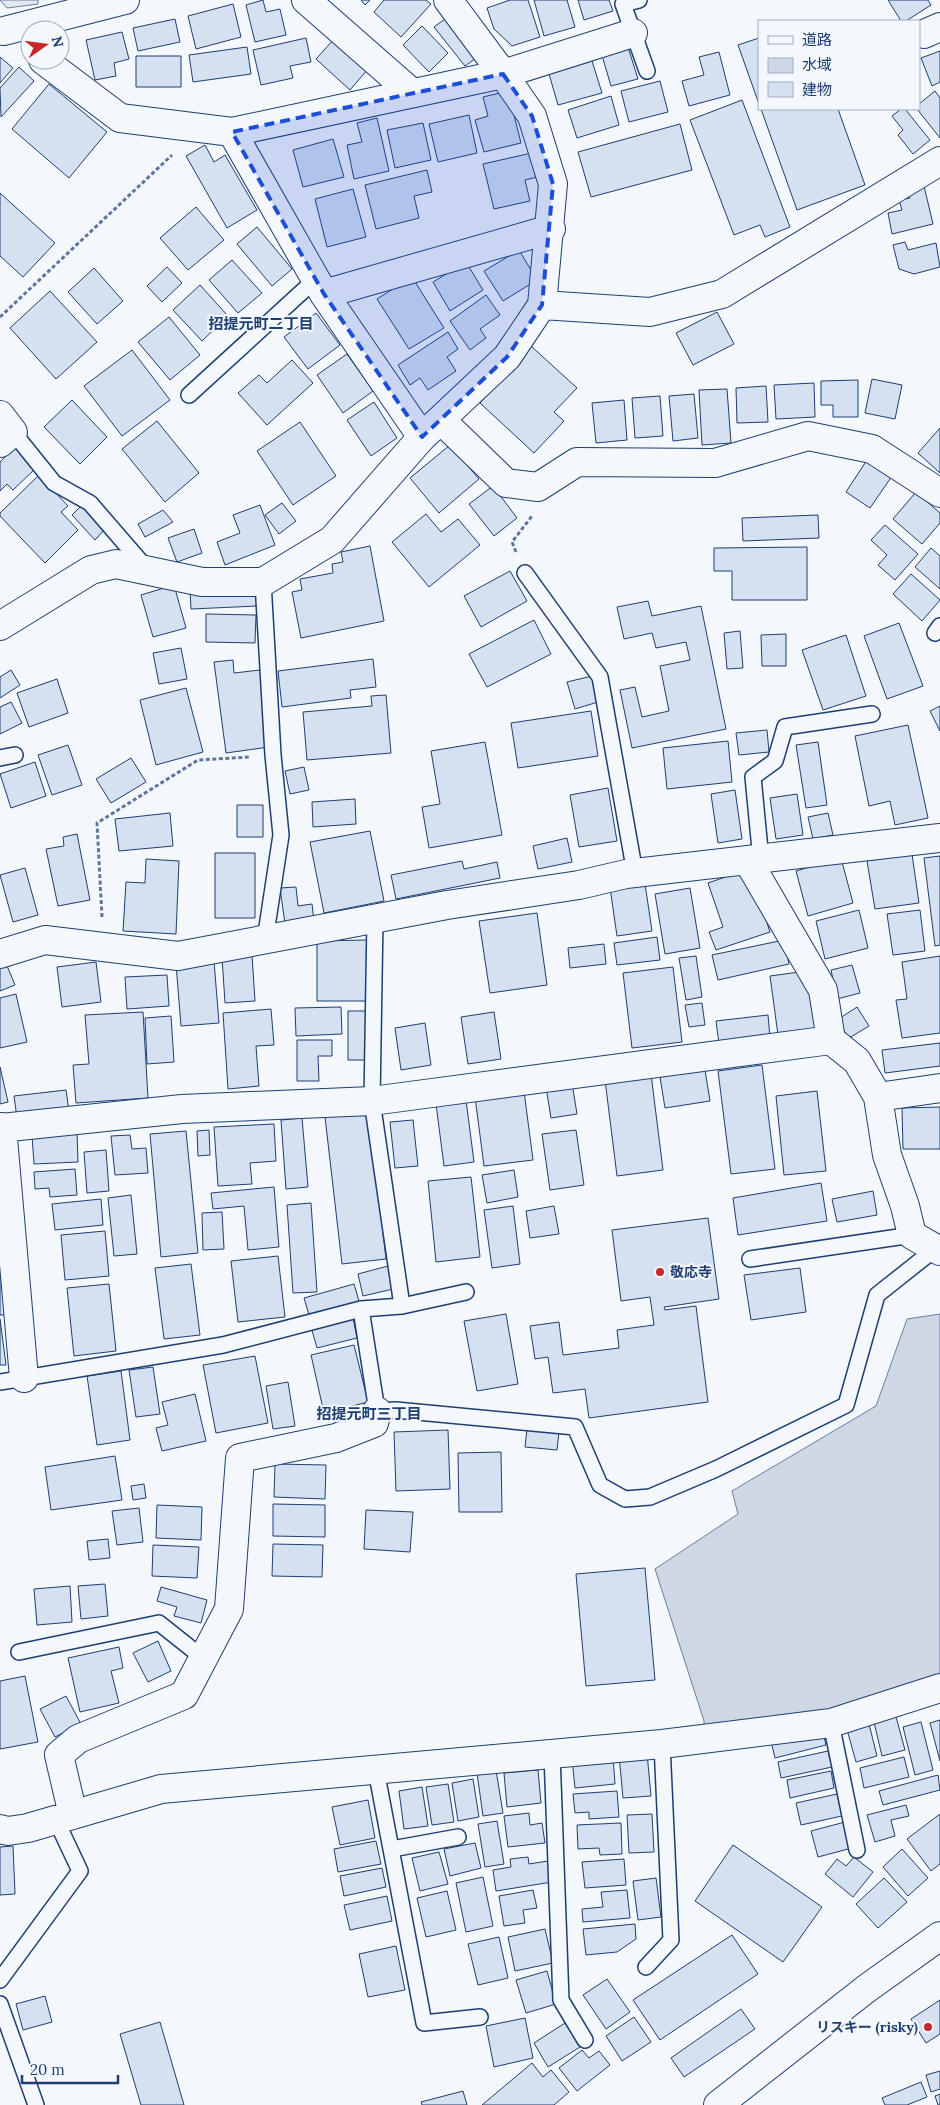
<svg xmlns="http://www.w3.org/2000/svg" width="940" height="2105" viewBox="0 0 940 2105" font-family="Lora,'Noto Sans JP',serif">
  <rect width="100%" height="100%" fill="#f4f7fb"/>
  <path fill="#e3e9f0" stroke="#687fa3" d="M0 0H38V4L7 8Z"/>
  <path fill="#cfd7e4" stroke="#687fa3" d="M940 1314V1682L704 1742V1721L655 1569 738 1514 732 1491 876 1406 907 1319Z"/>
  <path fill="#d5e0f0" stroke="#1d3f73" d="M263 0 266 12 280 9 286 35 255 42 246 5Z
    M361 0H370L365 5Z
    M384 0H426L431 4 401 37 374 12Z
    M510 0H528L540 37 512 46 494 29 487 8Z
    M534 0H567L575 27 544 36Z
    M578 0H609L613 11 584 20Z
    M888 0H928L931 5 906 21H901Z
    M233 4 241 37 196 49 188 16Z
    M449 16 479 56 465 66 434 27Z
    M175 19 180 42 138 51 133 28Z
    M422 26 448 53 429 72 403 45Z
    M122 32 129 59 114 63 116 76 95 80 86 40Z
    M306 38 311 62 290 66 293 78 261 85 253 50Z
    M759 38V104L738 45Z
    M334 39 368 69 350 90 316 59Z
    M627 44 638 79 611 86 601 52Z
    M247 47 251 74 193 82 189 55Z
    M940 51V82L932 86 921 58Z
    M719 52 730 95 689 106 682 81 704 75 699 57Z
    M136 56H181V87H136Z
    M0 57 13 68 0 83Z
    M592 61 602 93 558 105 549 74Z
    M19 67 34 81 1 117 0 88Z
    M660 81 668 112 629 122 621 91Z
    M49 84 107 132 69 178 12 129Z
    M508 91 521 143 484 152 475 120 488 116 483 97Z
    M935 91 940 98V138L917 109 919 104Z
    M611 96 619 125 577 138 568 110Z
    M742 100 790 227 765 237 760 225 734 235 690 120Z
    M761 109H838L865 185 797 210Z
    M901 109H905L930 140 913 154 898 135 903 130 892 116Z
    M469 115 477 153 438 162 429 124Z
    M377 118 389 171 354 179 347 145 362 142 357 123Z
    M423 123 431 160 395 168 387 130Z
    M680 124 692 170 591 197 578 152Z
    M333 139 344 177 303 187 293 150Z
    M205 145 214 162 225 155 257 210 227 228 186 156Z
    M536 152 542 176 525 180 530 201 494 209 483 164Z
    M427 170 432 192 414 196 419 218 376 229 365 185Z
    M924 186 933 224 892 234 888 213 902 210 899 200 910 198 907 189Z
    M353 189 366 237 327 247 315 199Z
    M0 193 55 243 23 277 0 256Z
    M196 207 224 240 188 270 160 238Z
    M257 227 292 269 272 286 237 244Z
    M905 242 908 250 936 243 940 267 914 274 899 269 893 245Z
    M519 250 537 280 503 301 484 271Z
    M232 260 262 293 238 313 209 280Z
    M466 262 483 290 450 311 433 282Z
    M167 267 182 283 162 302 147 286Z
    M94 268 123 301 97 324 68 292Z
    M412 277 444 328 409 349 377 299Z
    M200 285 228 316 202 341 173 310Z
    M50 291 97 342 56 379 10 328Z
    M486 295 500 315 480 329 486 338 470 350 450 321Z
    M717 312 734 344 693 365 676 333Z
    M316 313 340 345 308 369 284 337Z
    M169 317 200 355 170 380 138 342Z
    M448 332 458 349 447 357 456 371 428 390 420 378 410 385 398 365Z
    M531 346 577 388 554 412 564 421 534 453 480 403Z
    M132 350 170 400 122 436 84 386Z
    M347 354 373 391 343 413 317 375Z
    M292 360 313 383 267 425 238 393 259 375 267 383Z
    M872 379 902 385 895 419 865 413Z
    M858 380V417H833V405H821V381Z
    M814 383 815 417 776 419 774 385Z
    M766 386 768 422 737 423 736 388Z
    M727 389 731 443 702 445 699 390Z
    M694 394 698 438 673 441 669 396Z
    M660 396 663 436 635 438 632 398Z
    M72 400 107 437 80 464 44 427Z
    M624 400 627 440 596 443 592 403Z
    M374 402 397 438 371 456 347 420Z
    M157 421 199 473 165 502 122 449Z
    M300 422 336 476 293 505 257 451Z
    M940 428V473L918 453Z
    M450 445 479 479 439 513 410 478Z
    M16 446 37 467 13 490 7 484 0 491V462Z
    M867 460 892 476 870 508 846 492Z
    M39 475 68 506 61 512 78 530 45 563 0 516V513Z
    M493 486 517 518 494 536 469 504Z
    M916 492 940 513V523L922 544 893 519Z
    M282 503 296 521 279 534 265 515Z
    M82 505 105 529 95 540 72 515Z
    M260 505 275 545 225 565 217 542 240 533 233 515Z
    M163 510 173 522 145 537 138 524Z
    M426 514 441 532 458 519 480 545 429 587 392 542Z
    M818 515 819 538 743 541 742 518Z
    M885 525 918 554 895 580 878 565 887 555 871 540Z
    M194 529 202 553 177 562 168 538Z
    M370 546 384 621 301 638 292 592 302 590 300 579 333 573 332 564 343 562 341 552Z
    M807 547V600H732V571H714V548Z
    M931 548 940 556V589L915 567Z
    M510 571 527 601 481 627 464 596Z
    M911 574 940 600 922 621 893 594Z
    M174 585 186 628 153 637 141 595Z
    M256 588 257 606 191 609 190 591Z
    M648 601 652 616 701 606 726 729 632 748 620 690 635 687 642 717 669 711 660 666 690 660 686 642 656 648 652 633 624 639 617 607Z
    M206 614 256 615 255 643 206 642Z
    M534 620 551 654 487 687 469 654Z
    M899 623 923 686 887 699 864 636Z
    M740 631 743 668 727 669 724 633Z
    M786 634V666H762L761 635Z
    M846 635 866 696 823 710 802 650Z
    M181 648 187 679 159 684 153 653Z
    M373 659 376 687 350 690 351 698 282 707 278 671Z
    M233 660 234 673 260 670 269 747 226 753 214 662Z
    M11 670 20 685 0 698V677Z
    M592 676 598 702 575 709 567 682Z
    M57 679 68 713 29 727 17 693Z
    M186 688 203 752 156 765 140 700Z
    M386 695 391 753 307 760 303 712 372 706 371 696Z
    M11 702 22 723 0 734V707Z
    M940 706V731L930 711Z
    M591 711 598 756 518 768 511 723Z
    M908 725 928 818 895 825 890 801 869 806 855 736Z
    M767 730 769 752 739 755 736 733Z
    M728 741 732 782 667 789 663 748Z
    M485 742 502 835 429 848 422 807 440 804 431 751Z
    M818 742 827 805 806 808 796 745Z
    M68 745 82 785 52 795 38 755Z
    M131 758 146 782 111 803 96 779Z
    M35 762 46 796 11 808 0 774Z
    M304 767 309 790 290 794 285 771Z
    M608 788 617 841 579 847 570 795Z
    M735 790 742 839 718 843 711 794Z
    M797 794 803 835 776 839 770 798Z
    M355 799 356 824 313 827 312 802Z
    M237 805H263V837H237Z
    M170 813 173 846 119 851 115 819Z
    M828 813 833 835 813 839 808 817Z
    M370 831 384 901 324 913 310 842Z
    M77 834 90 900 58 906 46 849 64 846 63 837Z
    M567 838 572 862 538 869 533 846Z
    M215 853H255V918H215Z
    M912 854 919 903 875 909 867 861Z
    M940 856V945L935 946 924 858Z
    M841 858 853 903 808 916 796 871Z
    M146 859 179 861 176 934 123 931 126 882 145 883Z
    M462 861 464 869 497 862 500 878 396 899 391 875Z
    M25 868 38 915 13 922 0 875Z
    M749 869 770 932 716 950 709 932 723 927 708 883Z
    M644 877 652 931 617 936 609 881Z
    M296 887 298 906 312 904 314 921 285 924 280 888Z
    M690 888 700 948 665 954 655 894Z
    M859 910 868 948 825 959 816 921Z
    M920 910 925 951 893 955 887 914Z
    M537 913 547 985 490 993 479 921Z
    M657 937 660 960 617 965 614 943Z
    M367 940V1001H317V941Z
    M784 940 789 964 718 980 712 955Z
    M604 944 606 964 570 968 568 948Z
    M252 955 255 1001 225 1003 222 957Z
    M696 956 702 997 686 1000 679 958Z
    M940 956V1033L902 1038 896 1000 907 999 902 962Z
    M5 961 15 985 0 991V963Z
    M214 961 219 1023 181 1026 176 964Z
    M96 962 101 1002 62 1007 57 967Z
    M852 965 860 993 837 999 831 970Z
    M673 967 682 1042 632 1048 623 973Z
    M807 971 816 1030 778 1035 770 976Z
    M167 975 169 1006 127 1009 125 977Z
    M16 994 27 1042 0 1048V998Z
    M702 1003 705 1025 689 1027 685 1005Z
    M341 1007 342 1034 296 1036 295 1008Z
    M857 1007 869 1026 849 1038 837 1020Z
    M271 1009 274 1045 256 1046 259 1086 228 1089 223 1013Z
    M348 1011H367V1060H348Z
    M143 1012 148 1098 76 1103 73 1065 89 1064 85 1015Z
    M494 1012 501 1059 468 1064 461 1017Z
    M768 1015 770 1038 719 1044 716 1021Z
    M171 1016 174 1062 147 1064 145 1018Z
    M425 1023 431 1065 401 1070 395 1028Z
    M297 1040H332V1056H318L319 1081H297Z
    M940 1043V1066L885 1073 882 1050Z
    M762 1065 775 1169 731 1174 718 1071Z
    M0 1067 8 1102 0 1104Z
    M705 1070 710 1101 665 1108 660 1077Z
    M651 1074 663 1170 617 1176 605 1080Z
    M572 1083 577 1114 551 1118 546 1087Z
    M66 1090 69 1111 17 1118 14 1096Z
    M524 1091 533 1160 484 1166 475 1097Z
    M817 1091 826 1171 784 1175 776 1096Z
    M466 1100 474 1162 444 1166 436 1104Z
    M940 1107V1149H903L902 1108Z
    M369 1112 386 1259 342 1264 325 1117Z
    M302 1118 308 1187 286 1189 281 1120Z
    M413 1120 418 1166 395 1168 390 1122Z
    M274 1124 276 1161 250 1163 252 1184 218 1186 214 1127Z
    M209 1130 210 1155 198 1156 197 1131Z
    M576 1130 584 1185 550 1190 542 1134Z
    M186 1131 198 1253 161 1257 150 1134Z
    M77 1132 78 1162 34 1164 32 1135Z
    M130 1135 132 1149 146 1148 148 1173 115 1175 111 1136Z
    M106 1150 109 1191 87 1193 84 1152Z
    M75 1169 77 1195 50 1197 49 1188 35 1189 34 1172Z
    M514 1170 518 1197 487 1203 482 1175Z
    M471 1177 480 1257 436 1262 428 1181Z
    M821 1183 827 1221 738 1235 733 1198Z
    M274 1187 279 1247 248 1250 244 1206 213 1209 211 1193Z
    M873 1191 877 1215 837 1222 832 1199Z
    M131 1195 137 1254 114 1256 108 1198Z
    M101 1199 103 1225 55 1230 52 1204Z
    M311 1203 317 1292 293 1293 287 1205Z
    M513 1206 520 1264 492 1268 484 1210Z
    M554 1206 559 1234 530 1238 526 1211Z
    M222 1212 224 1249 203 1250 202 1213Z
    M708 1218 719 1299 664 1307 665 1310 696 1306 708 1402 589 1418 585 1389 553 1393 548 1357 535 1359 530 1326 559 1322 563 1355 619 1348 617 1330 654 1325 650 1297 621 1301 612 1230Z
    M105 1231 109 1276 65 1280 61 1235Z
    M278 1256 285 1317 238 1322 231 1261Z
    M191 1264 200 1335 164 1339 155 1268Z
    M388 1266 393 1289 363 1296 358 1274Z
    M800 1268 806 1312 751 1320 744 1275Z
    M0 1273H2L6 1315H0Z
    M109 1284 116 1351 74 1356 67 1288Z
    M354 1284 359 1301 309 1315 304 1298Z
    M506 1314 518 1384 477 1391 464 1321Z
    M353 1318 357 1338 317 1348 311 1327Z
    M0 1319 6 1365H0Z
    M354 1345 368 1402 324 1413 311 1355Z
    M255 1356 268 1423 216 1433 203 1365Z
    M153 1367 160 1414 136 1417 129 1370Z
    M121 1371 130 1440 97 1445 87 1376Z
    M288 1382 295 1426 273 1429 266 1386Z
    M195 1394 206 1441 162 1451 156 1428 168 1425 162 1402Z
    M527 1429 559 1432 557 1450 525 1447Z
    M448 1430 450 1489 396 1491 394 1432Z
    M501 1452 502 1512H459L458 1453Z
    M115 1456 122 1500 51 1510 45 1467Z
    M275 1464 326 1465 325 1499 274 1497Z
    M144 1484 146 1498 133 1500 131 1486Z
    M273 1504 325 1505V1537L273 1536Z
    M157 1505 202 1507 201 1540 156 1538Z
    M139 1508 143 1542 117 1545 112 1511Z
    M366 1510 413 1512 410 1552 364 1549Z
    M108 1539 110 1558 89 1560 87 1541Z
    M273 1544 323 1545 322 1577 272 1576Z
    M153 1545 199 1547 197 1578 152 1576Z
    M645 1568 655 1680 586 1686 576 1574Z
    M105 1584 108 1616 81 1619 78 1586Z
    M70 1586 72 1622 37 1625 34 1589Z
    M161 1587 207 1600 201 1623 174 1616 177 1607 157 1601Z
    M158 1641 171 1671 148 1682 133 1653Z
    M119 1647 123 1668 111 1671 119 1703 80 1712 68 1658Z
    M25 1676 38 1742 0 1749V1681Z
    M66 1696 81 1724 55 1737 40 1709Z
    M895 1713 905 1750 882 1756 873 1718Z
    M868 1720 877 1756 856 1762 846 1726Z
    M940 1720V1761L930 1723Z
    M921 1722 933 1770 915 1775 903 1727Z
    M822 1728 826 1745 775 1758 771 1741Z
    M828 1751 832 1767 781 1778 778 1762Z
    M647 1753 651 1796 623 1798 619 1755Z
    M613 1756 615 1784 575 1788 572 1759Z
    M904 1757 909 1777 864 1788 860 1768Z
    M496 1770 503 1813 483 1816 477 1773Z
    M538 1770 541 1803 507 1807 504 1773Z
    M831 1771 834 1788 790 1798 787 1780Z
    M938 1775 940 1790 883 1805 879 1791Z
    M473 1779 479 1817 458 1821 452 1783Z
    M448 1784 454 1822 432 1825 426 1787Z
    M422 1787 428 1826 404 1829 399 1791Z
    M617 1791 619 1817 589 1819V1812L575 1813 573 1794Z
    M837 1794 842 1816 801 1825 796 1803Z
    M368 1800 375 1838 340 1845 332 1807Z
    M906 1805 909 1816 891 1820 895 1836 875 1842 867 1815Z
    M529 1813 530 1825 542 1823 545 1843 508 1847 504 1816Z
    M652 1814 654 1852 629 1853 627 1815Z
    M940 1814V1864L931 1871 907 1839Z
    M497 1821 504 1864 485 1867 478 1824Z
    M845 1822 852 1848 818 1857 811 1831Z
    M621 1823 622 1854 600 1855 599 1848 578 1849 577 1825Z
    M376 1841 381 1864 338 1872 334 1849Z
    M475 1843 481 1868 450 1876 444 1849Z
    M733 1845 822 1907 783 1962 695 1901Z
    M13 1846 15 1894 0 1895V1847Z
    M902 1849 928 1878 908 1896 883 1867Z
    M439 1852 448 1884 420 1891 412 1858Z
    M528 1857 529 1864 548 1861 552 1882 496 1891 493 1870 511 1867 510 1859Z
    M854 1857 873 1872 853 1897 825 1874 837 1859 846 1866Z
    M624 1859 626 1885 585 1888 582 1862Z
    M382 1868 386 1887 344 1896 340 1876Z
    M483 1877 493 1926 466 1932 456 1883Z
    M656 1878 661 1917 638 1920 633 1881Z
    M884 1878 907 1902 878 1928 856 1904Z
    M533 1890 537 1908 523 1910 525 1923 504 1926 499 1896Z
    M627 1890 630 1918 583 1922 582 1909 603 1907 601 1892Z
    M447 1891 456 1930 426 1937 417 1898Z
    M387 1896 392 1921 350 1930 344 1905Z
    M635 1924 636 1939 617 1952 586 1955 583 1929Z
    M545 1929 553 1963 515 1971 508 1937Z
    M732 1935 758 1974 660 2040 633 2000Z
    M499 1937 508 1978 478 1985 468 1944Z
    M396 1946 405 1990 368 1997 359 1954Z
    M547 1971 556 2004 526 2013 516 1980Z
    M607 1979 630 2012 606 2029 583 1995Z
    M45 1996 52 2022 23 2030 16 2004Z
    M940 2000V2034L926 2043 911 2019Z
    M741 2009 755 2029 684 2077 671 2058Z
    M634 2017 651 2042 622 2061 606 2036Z
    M525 2018 533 2058 494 2067 486 2026Z
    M160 2022 184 2105H141L120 2034Z
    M565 2023 580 2047 548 2067 534 2043Z
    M582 2050 589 2058 599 2051 610 2065 577 2091 559 2068Z
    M532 2063 543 2077 551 2070 569 2092 554 2105H482Z
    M940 2071V2089L931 2092 926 2075Z
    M921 2082 927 2097 907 2105H885L882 2098Z
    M463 2091 467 2105H422L421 2102Z
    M940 2094V2105H938L935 2096Z"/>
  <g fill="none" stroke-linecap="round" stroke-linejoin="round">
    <defs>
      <path id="lane" d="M639 0 623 4 647 71
        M189 395 316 279
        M13 432 54 483 90 503 147 569
        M525 573 600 677 635 873
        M263 582 273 755 281 835 265 940
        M935 633 940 626
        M0 758 15 755
        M761 860 753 777 775 761 785 727 872 714
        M375 919 372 1101 402 1306
        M750 1259 912 1235
        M361 1309 377 1411 396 1410 575 1427 600 1485 625 1499 650 1497 716 1469 846 1405 877 1295 935 1249
        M0 1382 223 1345 361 1309 402 1306 466 1292
        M19 1652 159 1623 203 1658
        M831 1723 857 1850
        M552 1754 561 2000 585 2040
        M376 1770 424 2023 480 2017
        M392 1849 458 1837
        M646 1967 671 1940 662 1744
        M0 1980 80 1871 56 1820
        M0 2004 36 2105"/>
      <path id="street" d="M306 0 411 92
        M448 0 503 74 633 33
        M4 31 125 0
        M924 34 940 27
        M43 60 120 118 232 132 324 294 422 437
        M324 294 551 229
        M542 305 650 312 722 294 940 161
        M0 415 13 432 0 443
        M441 420 506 483 538 487 577 462 715 463 808 436 872 449 940 493
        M0 626 91 570 116 564 202 582H263L332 540 422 437 507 357 542 305 553 184 532 116 503 74 232 132
        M748 861 823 990 831 1040 857 1061 878 1097 887 1155 905 1206 912 1235 940 1251
        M0 954 45 940 178 956 447 905 579 885 626 874 940 838
        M878 1097 940 1088
        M2 1127 24 1378
        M0 1128 182 1109 372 1101 831 1040
        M73 1815 59 1755 78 1739 184 1695 229 1609 240 1458 336 1438 374 1423 377 1411
        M0 1829 8 1831 28 1828 161 1789 662 1744 831 1723 940 1688"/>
      <path id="secondary" d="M718 2105 866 1989 940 1936"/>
    </defs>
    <use href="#lane" stroke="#1d3f73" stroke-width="18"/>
    <use href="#street" stroke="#1d3f73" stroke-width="30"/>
    <use href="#secondary" stroke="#1d3f73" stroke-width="30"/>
    <path stroke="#5e769c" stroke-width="3" stroke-dasharray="4 2.5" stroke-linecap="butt" d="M0 317 172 155
      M516 552 512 542 532 516
      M102 917 97 823 198 760 250 757"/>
    <use href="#lane" stroke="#f4f7fb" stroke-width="15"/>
    <use href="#street" stroke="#f4f7fb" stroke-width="28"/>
    <use href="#secondary" stroke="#f4f7fb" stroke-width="28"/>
  </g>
  <path fill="#1d4ed8" fill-opacity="0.2" stroke="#1d4ed8" stroke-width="4" stroke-dasharray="10 6" stroke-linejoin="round" d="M503 74 532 116 553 184 542 305 507 357 422 437 324 294 232 132Z"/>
  <g fill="#c62828" stroke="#f4f7fb" stroke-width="2">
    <circle cx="660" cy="1272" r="5"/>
    <circle cx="928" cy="2027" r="5"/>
  </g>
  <g text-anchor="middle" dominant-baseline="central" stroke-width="4" stroke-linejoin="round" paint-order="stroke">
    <g font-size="14" font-weight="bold" fill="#1d3f73" stroke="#f4f7fb" text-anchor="start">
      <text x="670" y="1272">敬応寺</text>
      <text x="918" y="2027" text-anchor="end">リスキー (risky)</text>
    </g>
    <g font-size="15" font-weight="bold" fill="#1d3f73" stroke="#f4f7fb">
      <text x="261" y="323">招提元町二丁目</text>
      <text x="369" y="1413">招提元町三丁目</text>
    </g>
  </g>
  <rect x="758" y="20" width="162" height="90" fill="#f4f7fb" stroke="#9eadc5"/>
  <rect x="768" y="36" width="25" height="8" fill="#f4f7fb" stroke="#9eadc5"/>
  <text x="802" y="45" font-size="15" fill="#1d3f73">道路</text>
  <rect x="768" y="58" width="25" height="15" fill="#cfd7e4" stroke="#9eadc5"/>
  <text x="802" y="70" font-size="15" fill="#1d3f73">水域</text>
  <rect x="768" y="82" width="25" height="15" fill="#d5e0f0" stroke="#9eadc5"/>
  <text x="802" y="95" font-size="15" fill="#1d3f73">建物</text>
  <g transform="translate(45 45) rotate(76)"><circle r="24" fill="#f4f7fb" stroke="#9eadc5"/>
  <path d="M0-4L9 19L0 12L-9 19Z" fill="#c62828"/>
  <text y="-8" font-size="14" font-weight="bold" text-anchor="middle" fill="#1d3f73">N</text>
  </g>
  <path d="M22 2075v8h96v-8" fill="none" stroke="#1d3f73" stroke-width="2.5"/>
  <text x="30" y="2075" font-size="15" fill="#1d3f73" stroke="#f4f7fb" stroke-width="4" paint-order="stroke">20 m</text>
</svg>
